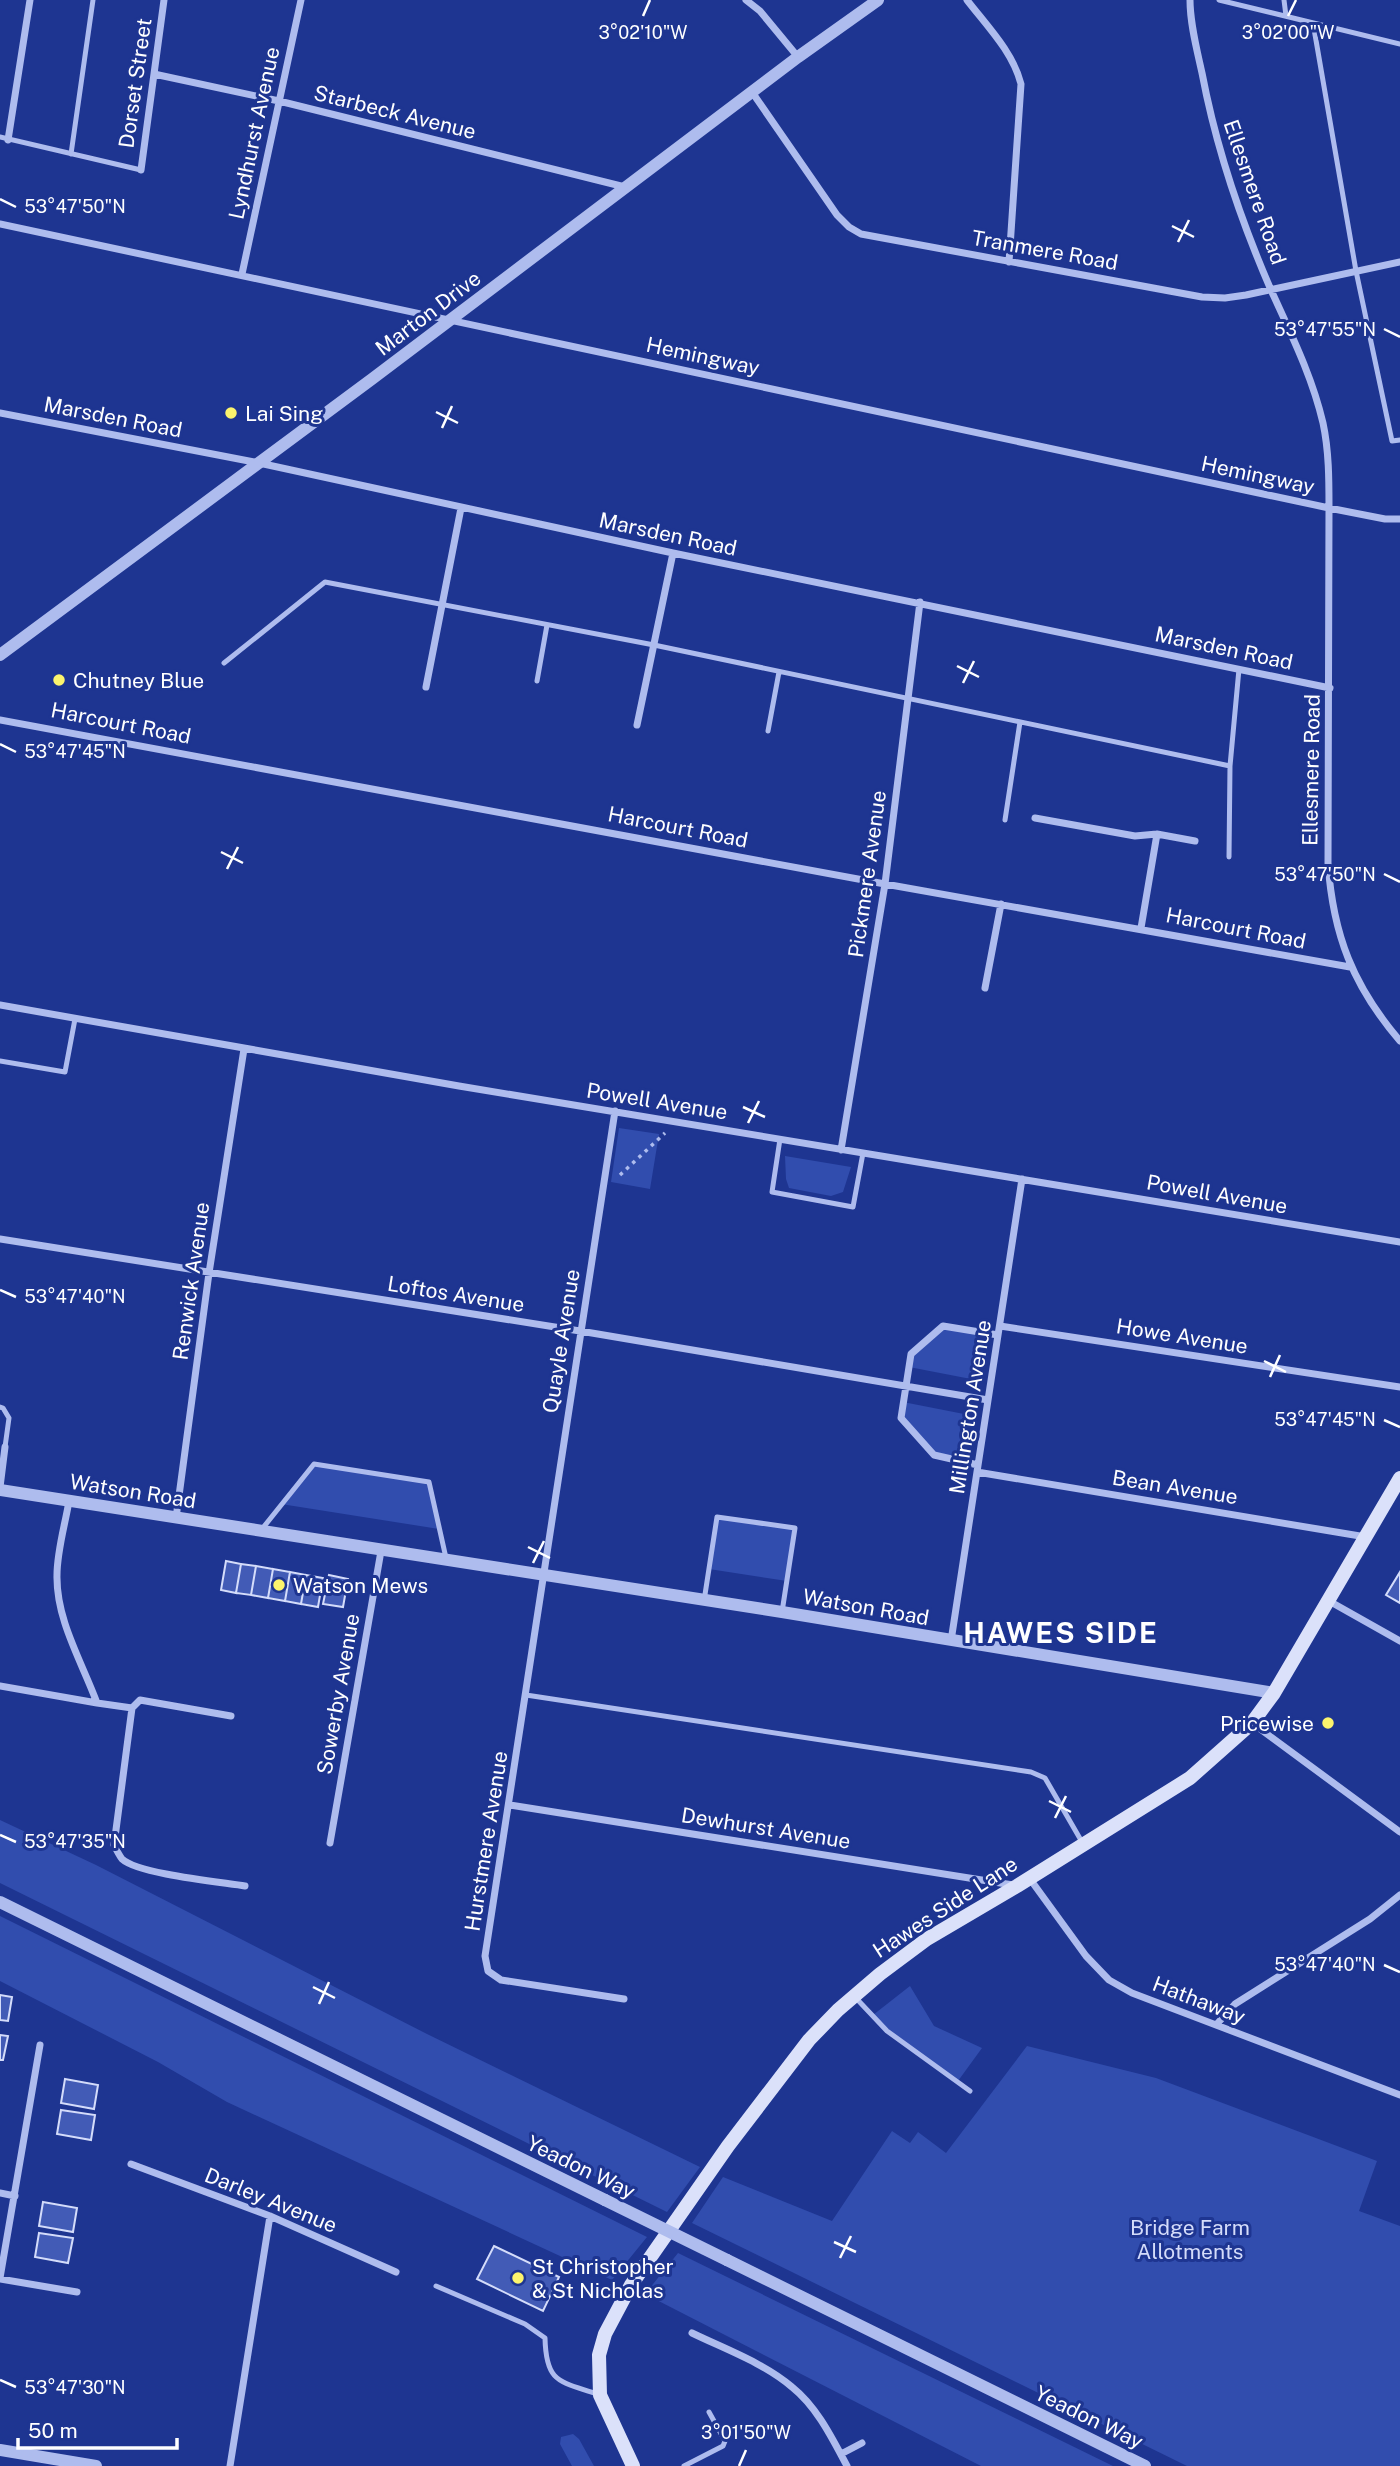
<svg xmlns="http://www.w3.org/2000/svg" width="1400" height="2466" viewBox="0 0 1400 2466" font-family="'Public Sans',sans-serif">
  <rect width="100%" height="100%" fill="#1e3591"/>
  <path fill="#314dae" d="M619 1128 659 1134 650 1189 611 1182Z
    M785 1156 851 1167 843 1192 831 1196 789 1188 786 1179Z
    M943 1326 980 1332 971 1379 909 1367 911 1354Z
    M903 1402 964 1414 958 1460 934 1455 901 1418Z
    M314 1464 429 1482 439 1529 281 1504Z
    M717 1517 795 1528 787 1581 709 1569Z
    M0 1820 96 1865 427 2034 700 2167 667 2212 0 1883Z
    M0 1916 647 2237 612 2280 227 2102 158 2062 0 1981Z
    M910 1986 934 2026 982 2048 958 2081 887 2031 873 2015Z
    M1027 2046 1156 2078 1377 2161 1359 2211 1400 2226V2466H1187L692 2223 723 2177 832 2221 892 2131 910 2143 918 2132 946 2153Z
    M678 2253 1113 2466H981L645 2294Z
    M573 2434 579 2439 594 2466H572L560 2444 561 2437Z"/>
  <path fill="#425bb6" stroke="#d4dcfa" stroke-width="2" d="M226 1561 241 1564 236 1593 221 1590Z
    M241 1564 256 1566 251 1595 236 1593Z
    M256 1566 273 1569 268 1598 251 1595Z
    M273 1569 290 1572 285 1601 268 1598Z
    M290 1572 306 1575 301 1604 285 1601Z
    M1400 1572V1603L1386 1595Z
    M306 1575 323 1578 318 1607 301 1604Z
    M329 1575 348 1579 343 1607 323 1604Z
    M0 1995 12 1997 8 2021 0 2020Z
    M0 2035 8 2036 3 2060H0Z
    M65 2079 98 2085 94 2109 61 2103Z
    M61 2110 95 2115 91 2140 57 2134Z
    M43 2202 77 2208 73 2232 39 2226Z
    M39 2233 73 2238 68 2263 35 2257Z
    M494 2246 559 2277 543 2311 477 2279Z"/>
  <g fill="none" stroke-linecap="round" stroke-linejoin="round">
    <path stroke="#aebcee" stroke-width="3.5" stroke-dasharray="3.5 5" stroke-linecap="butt" d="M620 1175 665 1133"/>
    <path stroke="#aebcee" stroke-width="5" d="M1219 0 1400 44
      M1284 0 1286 16
      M1313 23 1356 271 1392 441 1400 440
      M0 137 141 170
      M71 154 93 0
      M224 663 325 582 654 645 1230 766 1239 669
      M537 681 547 625
      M768 731 779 672
      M1005 820 1020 722
      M1229 857 1230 766
      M0 1061 65 1072 75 1019
      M780 1139 772 1192 853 1207 863 1153
      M0 1407 3 1408 9 1418 5 1447
      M262 1529 314 1464 429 1482 446 1558
      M704 1601 717 1517 795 1528 782 1612
      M526 1695 1031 1772 1045 1778 1082 1842
      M854 1996 887 2031 970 2091
      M436 2286 525 2324 545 2338C546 2383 559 2381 597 2394
      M684 2466 723 2446 725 2441 709 2412"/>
    <path stroke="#aebcee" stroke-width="7" d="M746 0 760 11 798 57
      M967 0C987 26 1013 52 1021 84L1009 262
      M1190 0C1190 24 1197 50 1202 73 1216 147 1241 221 1271 290 1291 334 1312 376 1323 423 1329 451 1329 480 1329 508L1328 863C1333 935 1353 986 1400 1041
      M154 74 279 101 625 187
      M752 92 837 215 849 227 861 234 1202 297 1225 298 1246 295 1400 262
      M8 140 30 0
      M141 170 164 0
      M0 224 1329 508 1385 519H1400
      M242 274 301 0
      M0 413 259 463 673 553 1330 688
      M426 687 461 508
      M0 720 885 884 1350 967
      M637 725 673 553
      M1035 818 1135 836 1157 834 1195 841
      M1141 928 1157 834
      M985 988 1001 904
      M0 1005 459 1086 1400 1242
      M615 1111 485 1956 488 1971 501 1980 624 1999
      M841 1150 885 884 920 602
      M0 1239 580 1331 988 1400
      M1000 1326 1400 1387
      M978 1465 934 1455 901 1418 911 1354 943 1326 998 1335
      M977 1472 1366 1537
      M0 1487 5 1447
      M69 1501C65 1525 57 1551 57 1575 56 1620 82 1662 97 1703L132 1708 140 1700 231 1716
      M176 1518 209 1273 244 1049
      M1329 1601 1400 1641
      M951 1641 1022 1179
      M0 1686 97 1703
      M132 1708 114 1845C116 1849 119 1855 122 1859 138 1874 220 1882 245 1886
      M1252 1723 1400 1832
      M510 1805 1013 1885
      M330 1843 381 1551
      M1030 1879 1086 1956 1109 1980 1132 1993 1400 2095
      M1216 2025 1235 2004 1370 1919 1400 1895
      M131 2164 270 2216 396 2272
      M0 2193 15 2196
      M0 2278 40 2045
      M0 2279 77 2292
      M692 2333C725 2349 764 2363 792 2387 817 2407 832 2438 847 2466
      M841 2454 862 2443
      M230 2466 270 2216"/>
    <path stroke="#aebcee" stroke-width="12" d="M0 655 372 379 798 57 878 0
      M0 1490 782 1612 1274 1693
      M0 1902 605 2200
      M727 2260 1145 2466
      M0 2450 96 2466"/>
    <path stroke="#dbe1fa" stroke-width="14" d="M633 2466 600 2395 599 2355 605 2334 631 2285 728 2146 809 2040 838 2010 880 1974 927 1939 1017 1886 1190 1778 1252 1723 1274 1693 1400 1478"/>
    <path stroke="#aebcee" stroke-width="12" d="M605 2200 727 2260"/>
  </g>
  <path fill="none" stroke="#fff" stroke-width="2.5" d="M643 16 650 0M1288 16 1296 0M0 199 16 207M1172 226 1194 237M1178 242 1189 220M1384 329 1400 337M436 412 458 423M442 428 452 406M957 666 979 677M963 683 974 661M0 744 16 752M221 852 243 863M227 869 238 847M1384 874 1400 882M743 1107 765 1117M748 1123 759 1101M0 1290 16 1297M1264 1361 1286 1372M1270 1377 1280 1355M1384 1420 1400 1427M528 1547 550 1558M533 1563 544 1541M1049 1801 1071 1812M1055 1818 1066 1796M0 1835 16 1842M1384 1965 1400 1972M313 1987 335 1998M319 2004 329 1982M834 2242 856 2252M840 2258 851 2236M0 2380 16 2387M739 2466 746 2450"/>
  <g fill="#fcf46d" stroke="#1e3591" stroke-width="2.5">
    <circle cx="231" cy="413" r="7"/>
    <circle cx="59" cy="680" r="7"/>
    <circle cx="279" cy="1585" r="7"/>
    <circle cx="1328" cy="1723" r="7"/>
    <circle cx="518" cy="2278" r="7"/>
  </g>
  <g text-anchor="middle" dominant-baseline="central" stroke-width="6" stroke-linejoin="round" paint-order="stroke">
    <g font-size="21" fill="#fff" stroke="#1e3591">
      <text transform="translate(135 83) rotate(-82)">Dorset Street</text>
      <text transform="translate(395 112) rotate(14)">Starbeck Avenue</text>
      <text transform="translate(254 133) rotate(-78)">Lyndhurst Avenue</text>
      <text transform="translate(1255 192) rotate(71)">Ellesmere Road</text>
      <text transform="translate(1045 250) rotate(10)">Tranmere Road</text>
      <text transform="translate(428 313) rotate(-37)">Marton Drive</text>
      <text transform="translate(703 356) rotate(12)">Hemingway</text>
      <text transform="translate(113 417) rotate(11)">Marsden Road</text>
      <text transform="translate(1258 475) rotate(12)">Hemingway</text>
      <text transform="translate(668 534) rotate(12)">Marsden Road</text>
      <text transform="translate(1224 648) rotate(12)">Marsden Road</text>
      <text transform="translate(121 723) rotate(11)">Harcourt Road</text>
      <text transform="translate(1311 770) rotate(-89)">Ellesmere Road</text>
      <text transform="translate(678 827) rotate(11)">Harcourt Road</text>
      <text transform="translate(867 874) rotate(-82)">Pickmere Avenue</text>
      <text transform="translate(1236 928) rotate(11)">Harcourt Road</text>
      <text transform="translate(657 1101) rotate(9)">Powell Avenue</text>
      <text transform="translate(1217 1194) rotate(10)">Powell Avenue</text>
      <text transform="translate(191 1281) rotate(-82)">Renwick Avenue</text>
      <text transform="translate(456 1294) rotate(9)">Loftos Avenue</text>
      <text transform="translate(1182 1336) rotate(9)">Howe Avenue</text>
      <text transform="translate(561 1341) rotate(-81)">Quayle Avenue</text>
      <text transform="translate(970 1407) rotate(-81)">Millington Avenue</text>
      <text transform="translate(1175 1487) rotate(9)">Bean Avenue</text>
      <text transform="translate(133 1491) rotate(9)">Watson Road</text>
      <text transform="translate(866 1607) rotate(10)">Watson Road</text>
      <text transform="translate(338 1694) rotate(-80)">Sowerby Avenue</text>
      <text transform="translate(766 1828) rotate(9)">Dewhurst Avenue</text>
      <text transform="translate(486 1841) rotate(-81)">Hurstmere Avenue</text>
      <text transform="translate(945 1907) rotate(-33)">Hawes Side Lane</text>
      <text transform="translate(1199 2000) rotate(21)">Hathaway</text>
      <text transform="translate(581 2167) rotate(26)">Yeadon Way</text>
      <text transform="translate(271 2200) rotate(22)">Darley Avenue</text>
      <text transform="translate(1089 2417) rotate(26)">Yeadon Way</text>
    </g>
    <g font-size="21" fill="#fff" stroke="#1e3591" text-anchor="start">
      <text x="245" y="413">Lai Sing</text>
      <text x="73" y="680">Chutney Blue</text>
      <text x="293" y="1585">Watson Mews</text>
      <text x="1314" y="1723" text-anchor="end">Pricewise</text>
      <text x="532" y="2266">St Christopher<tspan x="532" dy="24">&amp; St Nicholas</tspan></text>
    </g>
    <g font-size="21" fill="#d4dcfa" stroke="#1e3591">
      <text x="1190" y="2227">Bridge Farm<tspan x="1190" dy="24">Allotments</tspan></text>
    </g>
    <g font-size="28" font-weight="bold" letter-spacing="2" fill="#fff" stroke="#1e3591">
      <text x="1061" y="1632">HAWES SIDE</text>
    </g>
  </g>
  <g font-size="18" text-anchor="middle" fill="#fff" stroke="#1e3591" stroke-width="6" stroke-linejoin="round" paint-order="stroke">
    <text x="643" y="39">3°02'10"W</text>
    <text x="1288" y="39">3°02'00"W</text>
    <text x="75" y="213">53°47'50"N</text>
    <text x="1325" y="336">53°47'55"N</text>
    <text x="75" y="758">53°47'45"N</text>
    <text x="1325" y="881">53°47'50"N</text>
    <text x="75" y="1303">53°47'40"N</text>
    <text x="1325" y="1426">53°47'45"N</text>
    <text x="75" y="1848">53°47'35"N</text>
    <text x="1325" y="1971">53°47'40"N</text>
    <text x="75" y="2394">53°47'30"N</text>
    <text x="746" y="2439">3°01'50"W</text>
  </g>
  <path d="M18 2438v10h159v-10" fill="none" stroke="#ffffff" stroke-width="3.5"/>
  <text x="28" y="2438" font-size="21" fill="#ffffff" stroke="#1e3591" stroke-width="5" paint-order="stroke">50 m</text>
</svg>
